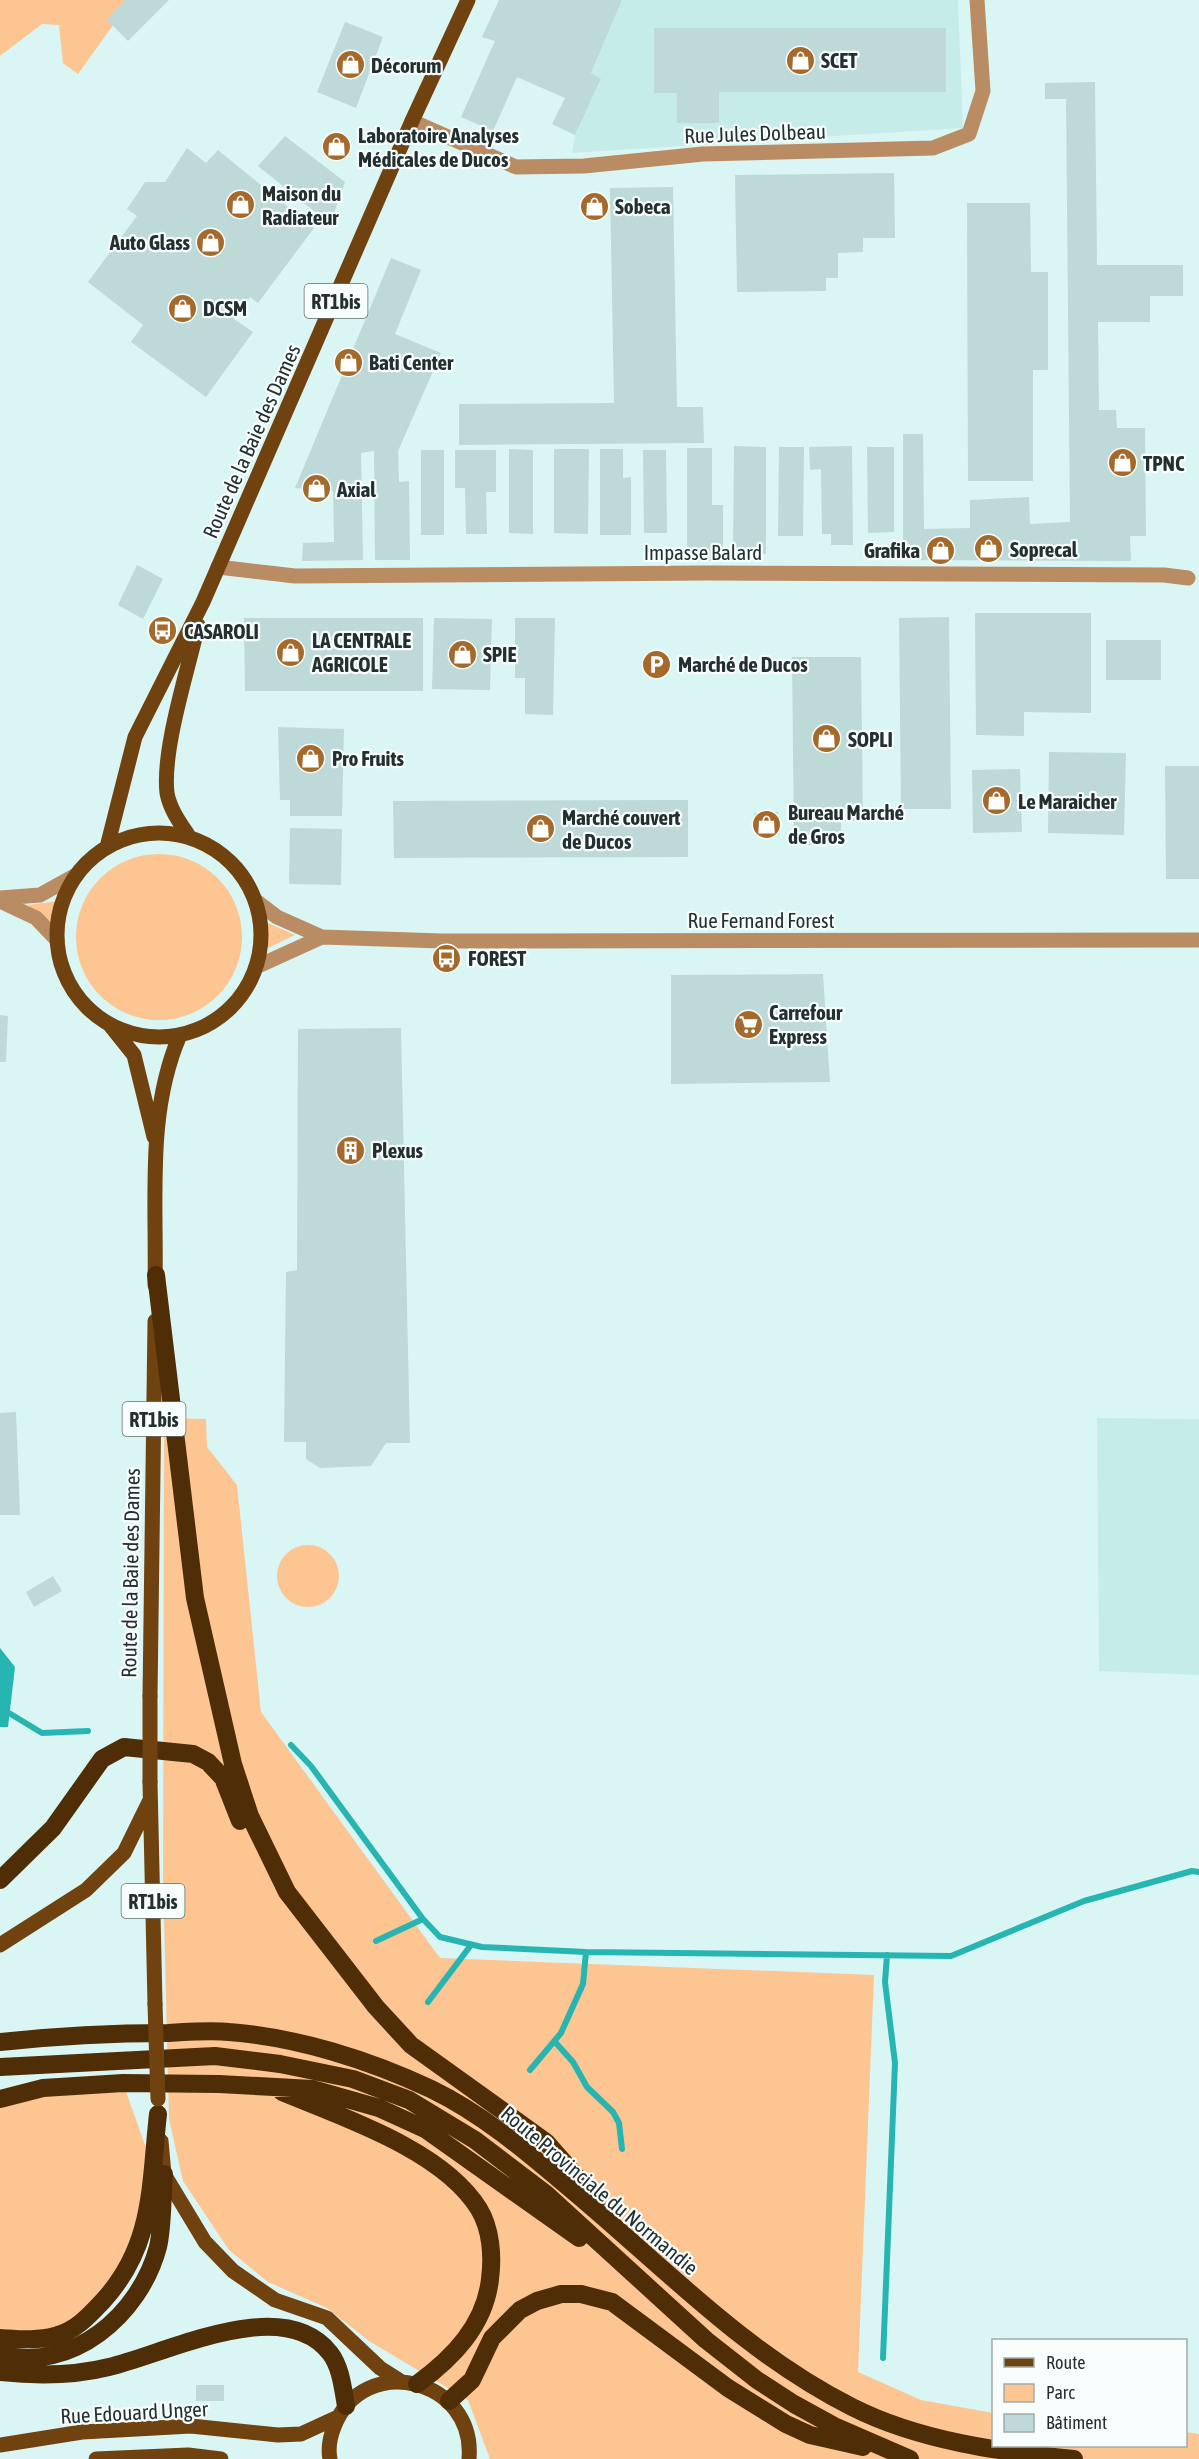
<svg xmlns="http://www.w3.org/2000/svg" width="1199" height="2459" viewBox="0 0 1199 2459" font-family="'Asap Condensed',sans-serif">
  <rect width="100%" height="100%" fill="#d9f6f4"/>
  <path fill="#c6ecea" d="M622 0H958L963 128 572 153 575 135 601 80 591 73Z
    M1097 1418 1199 1419V1675L1099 1671Z"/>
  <path fill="#fcc592" d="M0 0H131L78 74 63 63 59 25 42 24 0 56Z
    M76 937a83 83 0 1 1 166 0a83 83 0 1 1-166 0Z
    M59 901 51 928 28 905Z
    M268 923 295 935 268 948Z
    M164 1418 206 1419 207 1447 237 1485 261 1712 440 1958 874 1975 858 2372 921 2400 993 2413 994 2446H1186V2432L1199 2434V2459H490L468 2400 369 2341 327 2308 268 2282 229 2250 183 2181 169 2119 163 1875Z
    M277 1576a31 31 0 1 1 62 0a31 31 0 1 1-62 0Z
    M123 2083 152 2165 142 2237 73 2330 0 2338V2099Z"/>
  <path fill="#27b5b2" d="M0 1648 15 1667 8 1727H0Z"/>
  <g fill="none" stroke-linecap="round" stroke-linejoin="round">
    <path stroke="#27b5b2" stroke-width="6" d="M9 1713 42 1733 88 1731
      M291 1745 311 1766 423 1919 440 1937 482 1947 586 1952 951 1956 1084 1901 1192 1871 1199 1872
      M376 1941 423 1919
      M428 2002 471 1945
      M555 2042 573 2062 587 2087 613 2112 619 2123 622 2149
      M530 2070 561 2033 583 1984 586 1952
      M883 2358 895 2063 885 1982 887 1955"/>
  </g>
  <path fill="#bdd9d8" d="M125 0H169L128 41 107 20Z
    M499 0H622L591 73 601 79 575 135 552 124 565 98 517 77 493 131 461 117 495 41 482 37Z
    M345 22 383 37 356 108 317 92Z
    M654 28H946V92H719V123H677V93H654Z
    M1095 82 1097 265H1183V296H1150V322H1098L1099 410H1116L1117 428H1145L1146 536H1130L1131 561 903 560V434H923L924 529 970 528V500L1029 497 1030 524 1070 522 1066 99H1045V83Z
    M285 136 345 182 330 224 258 166Z
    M187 148 206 163 218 150 314 228 258 303 250 297 234 319 253 332 206 397 131 342 143 325 88 282 137 216 127 209 145 182H165Z
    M894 173 895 238H863V252L838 253V278H826V291L737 292 735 175Z
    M673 187 677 407H703L704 443 459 445V404L614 403 610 188Z
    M967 203H1030L1031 272H1048V370H1033V481H968Z
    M391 258 421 270 395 334 441 353 398 451 399 482 409 481 410 560H375L374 451 361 453 363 560 302 561 303 543 334 542 333 491 295 488Z
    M734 446 766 447V554H733Z
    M852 446 853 545H831V534H822L821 469 810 470 809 447Z
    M779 447H804L803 536H778Z
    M867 447H894V532L868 533Z
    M687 448H712V505H723V561L687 560Z
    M509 449 533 450V534L509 533Z
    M554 449H589L588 534 554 533Z
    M600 449H623V478L631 477V535H600Z
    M421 450H444V535H421Z
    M455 450H496V492H486L487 534H466L465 488H455Z
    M643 450H666L667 533H644Z
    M137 565 163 579 143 619 118 605Z
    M975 613H1091V713L1024 712V736L976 735Z
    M949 617 951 809H901L899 618Z
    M244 618H423V691H245Z
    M434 618 492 619 490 690 432 689Z
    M515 618H555L553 715 525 714V678H515Z
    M1106 640H1161V680H1106Z
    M792 657H861L863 821H841V845H794Z
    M278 727 344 729 342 816H290V800H280Z
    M1049 752 1126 753 1124 835 1048 833Z
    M1165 766H1199V879H1166Z
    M1020 769 1022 832 973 833 972 770Z
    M688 800V857L394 858 393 801Z
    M778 812 779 835 756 836 754 813Z
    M290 828 342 829 341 885 289 884Z
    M823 974 830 1082 671 1084V975Z
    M0 1015 8 1016 6 1062H0Z
    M401 1028 410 1443H386L371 1466 320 1468 306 1459V1442H284L286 1272 297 1270 298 1029Z
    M16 1412 20 1515H0V1413Z
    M53 1576 62 1591 34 1607 26 1592Z
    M196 2385H224V2401H196Z"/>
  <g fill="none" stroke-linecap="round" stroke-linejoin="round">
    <path stroke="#b98c63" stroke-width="15" d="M412 121 516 167 584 166 703 154 933 148 969 134 983 91 977 0
      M218 567 295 576 707 573 1164 575 1188 578
      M0 898 40 895 76 875
      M0 901 36 918 57 940
      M256 901 277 917 322 937 441 941 1199 940
      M256 967 322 937"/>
    <path stroke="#70420f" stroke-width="15" d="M57 935a102 102 0 1 1 204 0a102 102 0 1 1-204 0Z
      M190 838C181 824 170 810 167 793 162 749 188 671 198 625
      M107 847 135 737 203 602 412 121 468 0
      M110 1025 134 1055 154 1137
      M155 1285C157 1201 146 1113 180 1035
      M150 1696 155 1321
      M150 1782 155 2004
      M0 1945 86 1890 124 1853 149 1802
      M161 2141 164 2174 205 2242 233 2271 275 2300 327 2318 380 2368 402 2382
      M0 2445 82 2432 191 2426 278 2435 301 2434 338 2417
      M96 2459 188 2455 221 2459
      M330 2459C328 2449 330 2437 334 2427 363 2351 476 2378 469 2459"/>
    <path stroke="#4e2d07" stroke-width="18" d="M156 1275 195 1598 233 1764 250 1816 287 1892 376 2007 411 2045 546 2142 597 2200
      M0 1880 53 1828 102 1759 124 1747 193 1754 208 1762 223 1778 240 1821
      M0 2042C56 2036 112 2033 168 2033 188 2032 209 2030 229 2032 297 2037 369 2060 431 2089 489 2117 537 2161 586 2202 673 2276 749 2355 852 2407 919 2441 1001 2452 1074 2459
      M0 2067 215 2056 280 2064 353 2079 409 2100 475 2140 546 2194 706 2340 757 2380 794 2404 834 2426 910 2459
      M282 2092C342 2117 443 2150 479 2209 491 2229 493 2256 490 2279 485 2325 453 2358 417 2384
      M0 2099 43 2088 123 2083 219 2084 312 2089 379 2108 425 2129 579 2238
      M0 2338C18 2339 37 2341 55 2336 75 2331 88 2317 102 2302 154 2246 150 2186 158 2114
      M0 2354C71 2374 140 2315 158 2247 163 2225 162 2198 164 2174
      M0 2372C37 2376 73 2376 109 2367 168 2353 283 2293 330 2353 341 2367 343 2389 346 2406
      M449 2401 472 2380 492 2338 520 2310 537 2301 561 2294H581L612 2302 728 2388 786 2424 810 2435 863 2447"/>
    <path stroke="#70420f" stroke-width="15" d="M150 1696V1782
      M155 2004 158 2099"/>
  </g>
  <defs>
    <symbol id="shop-disc" viewBox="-11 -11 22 22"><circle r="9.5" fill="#a4692b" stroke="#f8fefd"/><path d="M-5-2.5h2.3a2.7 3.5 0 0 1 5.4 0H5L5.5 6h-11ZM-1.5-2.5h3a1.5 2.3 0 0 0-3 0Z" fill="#fff"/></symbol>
    <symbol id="bus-disc" viewBox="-11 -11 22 22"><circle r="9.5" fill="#a4692b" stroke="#f8fefd"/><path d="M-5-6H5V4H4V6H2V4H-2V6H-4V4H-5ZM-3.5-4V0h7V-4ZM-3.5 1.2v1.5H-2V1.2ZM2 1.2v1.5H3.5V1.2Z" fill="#fff"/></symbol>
    <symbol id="parking-disc" viewBox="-11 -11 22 22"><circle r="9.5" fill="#a4692b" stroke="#f8fefd"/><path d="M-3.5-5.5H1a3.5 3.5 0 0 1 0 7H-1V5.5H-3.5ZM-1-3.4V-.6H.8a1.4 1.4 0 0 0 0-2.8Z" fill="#fff"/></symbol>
    <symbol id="supermarket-disc" viewBox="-11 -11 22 22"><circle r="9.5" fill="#a4692b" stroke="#f8fefd"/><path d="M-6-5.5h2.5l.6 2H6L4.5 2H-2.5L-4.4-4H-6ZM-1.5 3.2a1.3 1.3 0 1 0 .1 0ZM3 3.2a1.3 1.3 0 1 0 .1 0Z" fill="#fff"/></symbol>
    <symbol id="building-disc" viewBox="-11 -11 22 22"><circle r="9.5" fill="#a4692b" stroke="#f8fefd"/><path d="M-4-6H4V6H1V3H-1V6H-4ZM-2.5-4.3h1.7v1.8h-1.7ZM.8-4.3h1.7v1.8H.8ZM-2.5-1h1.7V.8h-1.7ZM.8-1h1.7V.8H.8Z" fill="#fff"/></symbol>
  </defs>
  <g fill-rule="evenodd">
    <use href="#shop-disc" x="784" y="44" width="33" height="33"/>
    <use href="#shop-disc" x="334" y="48" width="33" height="33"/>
    <use href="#shop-disc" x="320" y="130" width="33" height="33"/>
    <use href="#shop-disc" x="224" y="188" width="33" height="33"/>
    <use href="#shop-disc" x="578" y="190" width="33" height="33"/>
    <use href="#shop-disc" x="194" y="226" width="33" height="33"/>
    <use href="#shop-disc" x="166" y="292" width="33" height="33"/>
    <use href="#shop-disc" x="332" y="346" width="33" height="33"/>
    <use href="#shop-disc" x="1106" y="446" width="33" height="33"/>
    <use href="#shop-disc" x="300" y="472" width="33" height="33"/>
    <use href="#shop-disc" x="972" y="532" width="33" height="33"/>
    <use href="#shop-disc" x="924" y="534" width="33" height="33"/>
    <use href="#bus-disc" x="146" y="614" width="33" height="33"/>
    <use href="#shop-disc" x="274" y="636" width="33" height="33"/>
    <use href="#shop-disc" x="446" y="638" width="33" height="33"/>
    <use href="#parking-disc" x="640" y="648" width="33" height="33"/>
    <use href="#shop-disc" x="810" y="722" width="33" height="33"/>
    <use href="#shop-disc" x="294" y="742" width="33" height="33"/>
    <use href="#shop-disc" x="980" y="784" width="33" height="33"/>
    <use href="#shop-disc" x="750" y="808" width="33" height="33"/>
    <use href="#shop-disc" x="524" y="812" width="33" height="33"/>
    <use href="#bus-disc" x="430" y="942" width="33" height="33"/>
    <use href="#supermarket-disc" x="732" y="1008" width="33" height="33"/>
    <use href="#building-disc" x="334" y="1134" width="33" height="33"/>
  </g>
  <g text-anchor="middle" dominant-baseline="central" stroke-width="4.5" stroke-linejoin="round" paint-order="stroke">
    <g fill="#f8fefd" stroke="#646d6d" stroke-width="1.5">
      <rect x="304.5" y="284" width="63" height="34" rx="4.5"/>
      <rect x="122.5" y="1402" width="63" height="34" rx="4.5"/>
      <rect x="121.5" y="1884" width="63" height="34" rx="4.5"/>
    </g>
    <g font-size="20" font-weight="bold" fill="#242f2f">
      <text x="336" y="301">RT1bis</text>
      <text x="154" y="1419">RT1bis</text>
      <text x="153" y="1901">RT1bis</text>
    </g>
    <g font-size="21" font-weight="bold" fill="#242f2f" stroke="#f8fefd" text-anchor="start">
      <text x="821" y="60">SCET</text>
      <text x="371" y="65">Décorum</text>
      <text x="358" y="135">Laboratoire Analyses<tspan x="358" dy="24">Médicales de Ducos</tspan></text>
      <text x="262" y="193">Maison du<tspan x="262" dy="24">Radiateur</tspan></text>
      <text x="615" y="206">Sobeca</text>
      <text x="190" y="242" text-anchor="end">Auto Glass</text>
      <text x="203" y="308">DCSM</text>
      <text x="369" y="362">Bati Center</text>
      <text x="1143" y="463">TPNC</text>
      <text x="337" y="489">Axial</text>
      <text x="1010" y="549">Soprecal</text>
      <text x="920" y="550" text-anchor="end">Grafika</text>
      <text x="184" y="631">CASAROLI</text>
      <text x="312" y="640">LA CENTRALE<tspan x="312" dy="24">AGRICOLE</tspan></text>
      <text x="483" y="654">SPIE</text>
      <text x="678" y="664">Marché de Ducos</text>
      <text x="848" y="739">SOPLI</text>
      <text x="332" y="758">Pro Fruits</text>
      <text x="1018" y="801">Le Maraicher</text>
      <text x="788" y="812">Bureau Marché<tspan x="788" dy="24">de Gros</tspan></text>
      <text x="562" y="817">Marché couvert<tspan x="562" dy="24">de Ducos</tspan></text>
      <text x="468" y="958">FOREST</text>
      <text x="769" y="1012">Carrefour<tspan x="769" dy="24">Express</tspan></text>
      <text x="372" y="1150">Plexus</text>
    </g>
    <g font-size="21" fill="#242f2f" stroke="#f8fefd">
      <text transform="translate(755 133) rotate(-2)">Rue Jules Dolbeau</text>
      <text transform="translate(251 441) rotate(-66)">Route de la Baie des Dames</text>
      <text x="703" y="552">Impasse Balard</text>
      <text x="761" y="920">Rue Fernand Forest</text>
      <text transform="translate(130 1573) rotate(-89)">Route de la Baie des Dames</text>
      <text transform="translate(600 2190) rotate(40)">Route Provinciale du Normandie</text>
      <text transform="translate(134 2412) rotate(-3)">Rue Edouard Unger</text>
    </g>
  </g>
  <rect x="992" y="2339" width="195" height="108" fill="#f8fefd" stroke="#a3abab" stroke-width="1.5"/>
  <rect x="1004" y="2358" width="30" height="9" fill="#70420f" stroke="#a3abab" stroke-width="1.5"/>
  <text x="1046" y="2369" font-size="18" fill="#242f2f">Route</text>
  <rect x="1004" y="2384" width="30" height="18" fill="#fcc592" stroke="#a3abab" stroke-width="1.5"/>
  <text x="1046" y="2399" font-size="18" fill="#242f2f">Parc</text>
  <rect x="1004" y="2414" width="30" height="18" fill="#bdd9d8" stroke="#a3abab" stroke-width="1.5"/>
  <text x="1046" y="2429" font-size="18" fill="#242f2f">Bâtiment</text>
</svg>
